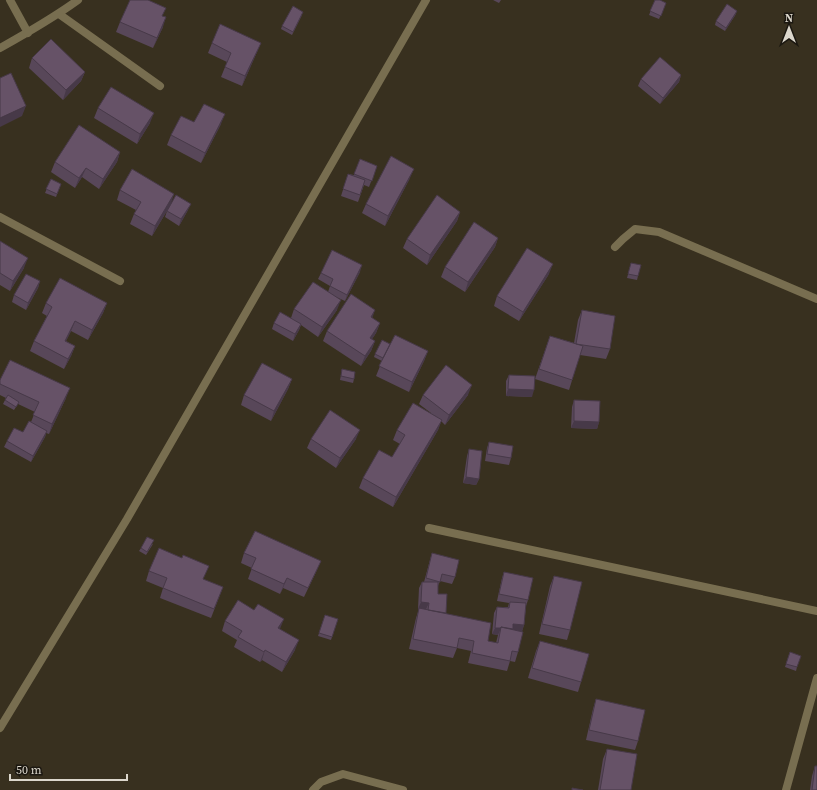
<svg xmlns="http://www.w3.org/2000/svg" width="817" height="790" viewBox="0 0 817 790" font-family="'Source Serif 4',serif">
  <rect width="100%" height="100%" fill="#38301f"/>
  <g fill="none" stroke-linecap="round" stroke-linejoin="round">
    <path stroke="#786e50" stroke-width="8" d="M10 0 28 33
      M59 14 160 86
      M0 48C27 33 53 18 78 0
      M0 217 120 281
      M615 247 623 239 635 229 659 232 817 299
      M429 528 817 611
      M0 728 127 519 426 0
      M313 790 321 782 343 774 403 790"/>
    <path stroke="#786e50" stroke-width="8" d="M786 790 817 678"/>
  </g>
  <path fill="#584759" d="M493 0H501L499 3Z
    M655 0 666 3 659 19 649 15Z
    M736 14 725 31 715 25 716 21Z
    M302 15 292 35 281 29 282 26Z
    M163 16V27L153 48 116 32 120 22Z
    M212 43H261L257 52 242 86 221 77 227 62 208 53Z
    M32 58 85 72 81 81 63 100 29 68Z
    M681 75 679 82 660 104 638 86 641 79Z
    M98 108 150 123 137 144 94 118Z
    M194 122 221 124 201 163 167 145 171 135Z
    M120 152 117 162 99 189 82 177 75 188 51 172 55 162Z
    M360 159 377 166 369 187 364 185 358 202 341 196 348 174 354 175Z
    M410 178 385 226 362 213 366 204Z
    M51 179 61 184 56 197 45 193Z
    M120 190 171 204 152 236 130 224 134 214 136 210 117 200Z
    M188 210 179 226 165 217 167 211Z
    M460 212 457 221 427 265 403 248 407 239Z
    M498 238 495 247 465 292 441 277 445 267Z
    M0 241 24 268 10 291 0 285Z
    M631 263 638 276 637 280 627 278Z
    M360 272 345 301 334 296 337 310 318 337 301 325 299 330 293 341 272 329 274 323 291 318 294 309 328 292 330 286 318 279 321 273Z
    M549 274 519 321 494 306 497 296Z
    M40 281 38 288 26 310 12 302 14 295Z
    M46 303H107L103 313 88 340 71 331 66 341 75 346 71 356 64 369 30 351 34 341 47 316 42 313Z
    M582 310 610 349 606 359 580 355 569 390 535 379 550 336 574 343 578 320Z
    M372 318 380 323 376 333 372 339 375 341 371 351 361 366 323 341 327 331Z
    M390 344 428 351 424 361 409 392 376 376 382 361 374 357 375 354Z
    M342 369 354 379 353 383 340 380Z
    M509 375 532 397 506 396V381Z
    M292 379 288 389 271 421 241 405 244 395Z
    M0 380 66 398 49 434 46 433 45 437 31 462 4 447 7 441 23 432 31 422 35 412 18 404 14 410 3 404 6 398 0 395Z
    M423 395H468L445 425 441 421 438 430 393 507 359 488 363 478 392 457 400 444 393 440 397 430 431 413 419 404Z
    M574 400 599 422 597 429 571 428 572 407Z
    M311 439H356L336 468 307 448Z
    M489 442 511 458 509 465 485 461 487 448Z
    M469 449 479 479 476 485 463 483 467 456Z
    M153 544 146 555 139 551 141 548Z
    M244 553 321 561 317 570 304 597 283 588 280 594 248 579 252 568 241 563Z
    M432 553 455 577 452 584 440 581 438 586V594L446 614 488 641 496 643 498 635 492 634 494 613 497 607H508L509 603 497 601 502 578 504 572 528 600 526 606 524 625 522 631 518 652 515 662 510 661 507 671 468 663 471 651 457 648 453 658 409 649 416 618 419 609H418L419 588 422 582H424L430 560Z
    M149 571 204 580 223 587 211 618 160 598 163 588 146 581Z
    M554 576 570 630 567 640 539 634 550 586Z
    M325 615 338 619 331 640 318 636Z
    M225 621 280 629 295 650 282 672 262 660 260 662 234 647 237 640 222 631Z
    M540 641 581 682 578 692 528 678 536 651Z
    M790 652 797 667 796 671 785 667Z
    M596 699 638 741 635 750 586 740 593 709Z
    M607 749 631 790H598L603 759Z
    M815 766 817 790H810L812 776Z"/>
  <path fill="#473948" d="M737 11 736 14 725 31 726 28Z
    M166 17 163 27 153 48 157 38Z
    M261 43 257 52 242 86 245 76Z
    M85 72 81 81 63 100 66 90Z
    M681 75 679 82 660 104 663 98Z
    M26 106 22 116 0 127V118Z
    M154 113 150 123 137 144 140 134Z
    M225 114 221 124 201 163 205 153Z
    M120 152 117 162 99 189 103 179Z
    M86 168 82 177 75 188 79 178Z
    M414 169 410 178 385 226 388 216Z
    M174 194 171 204 152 236 155 226Z
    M191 204 188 210 179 226 181 219Z
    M460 212 457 221 427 265 430 255Z
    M498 238 495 247 465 292 468 282Z
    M28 258 24 268 10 291 13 281Z
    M553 264 549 274 519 321 523 312Z
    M362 265 360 272 345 301 347 295Z
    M40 281 38 288 26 310 28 303Z
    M341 300 337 310 318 337 322 327Z
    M107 303 103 313 88 340 92 330Z
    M375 310 372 319 371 317Z
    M75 321 71 331 61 351 65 341Z
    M380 323 376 333 367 347 370 338Z
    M301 324 299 330 293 341 295 334Z
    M375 341 371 351 361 366 365 356Z
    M75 346 71 356 64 369 68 359Z
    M428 351 424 361 409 392 412 382Z
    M292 379 288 389 271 421 274 411Z
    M472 385 468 395 445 425 449 415Z
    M70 388 66 398 49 434 52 424Z
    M508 389 534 390 532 397 506 396Z
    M442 420 438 430 393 507 396 497Z
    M574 421 599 422 597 429 571 428Z
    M360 430 356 439 336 468 340 458Z
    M47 431 45 437 31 462 33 456Z
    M466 477 479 479 476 485 463 483Z
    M287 578 283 588 280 594 284 584Z
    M421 602 429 603 426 609H418Z
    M284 619 280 629 275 638 278 628Z
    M513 624 524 625 522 632 501 628Z
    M495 628H501L498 635 492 634Z
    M299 640 295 650 282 672 286 662Z
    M265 650 262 660 260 662 264 652Z"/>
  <path fill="#665267" stroke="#473948" d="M130 0H148L166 8 162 16 166 17 157 38 120 22Z
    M655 0H660L666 3 661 16 650 11Z
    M727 4 737 11 726 28 716 21Z
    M293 6 303 12 293 32 282 26Z
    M220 24 261 43 245 76 225 67 231 53 212 43Z
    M51 39 85 72 66 90 32 58Z
    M660 57 681 75 663 98 641 79Z
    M11 73 26 106 0 118V78Z
    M111 87 154 113 140 134 98 108Z
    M204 104 225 114 205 153 171 135 181 116 194 122Z
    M79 125 120 152 103 179 86 168 79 178 55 162Z
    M391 156 414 169 388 216 366 204Z
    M360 159 377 166 372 181 354 174Z
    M132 169 174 194 155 226 134 214 141 202 120 190Z
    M348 174 365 180 360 195 343 189Z
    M51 179 61 184 57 194 46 189Z
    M176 195 191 204 181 219 167 211Z
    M437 195 460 212 430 255 407 239Z
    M474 222 498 238 468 282 445 267Z
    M0 241 28 258 13 281 0 273Z
    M527 248 553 264 523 312 497 296Z
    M332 250 362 265 347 295 330 286 333 279 321 273Z
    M631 263 641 265 638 276 628 274Z
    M26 274 40 281 28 303 14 295Z
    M60 278 107 303 92 330 75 321 65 341 75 346 68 359 34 341 52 307 46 303Z
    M313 282 341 300 322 327 294 309Z
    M351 294 375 310 371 317 380 323 370 338 375 341 365 356 327 331Z
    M582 310 615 316 610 349 576 344Z
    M280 312 301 324 295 334 274 323Z
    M395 335 428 351 412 382 379 366Z
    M550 336 583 346 572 380 539 369Z
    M382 340 390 344 383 358 375 354Z
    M10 360 70 388 52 424 33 415 39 402 0 384V380Z
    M262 363 292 379 274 411 244 395Z
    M446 365 472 385 449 415 423 395Z
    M342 369 355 372 354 379 341 376Z
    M509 375 535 376 534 390 508 389Z
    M8 395 19 402 16 407 5 400Z
    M574 400 600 401 599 422 574 421Z
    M413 403 442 420 396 497 363 478 379 450 392 457 405 435 397 430Z
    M330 410 360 430 340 458 311 439Z
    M29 421 47 431 33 456 7 441 14 428 23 432Z
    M489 442 513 446 511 458 487 454Z
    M469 449 482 451 479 479 466 477Z
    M255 531 321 561 308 588 287 578 284 584 251 569 256 558 244 553Z
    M147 537 154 540 147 552 141 548Z
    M159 548 182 558 183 555 209 566 203 579 223 587 214 609 163 588 167 578 149 571Z
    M432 553 459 560 455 577 442 574 440 582 426 578Z
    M504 572 533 578 528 600 499 594Z
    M554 576 582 582 570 630 542 624Z
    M422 582H438V594H447L446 613 428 610 429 603 421 602Z
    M238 600 254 610 258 604 284 619 278 628 299 640 286 662 265 650 264 652 238 637 242 631 225 621Z
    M510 602 526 603 524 625 513 624V629L501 627V628H495L497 607 509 608Z
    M419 608 491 623 488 641 498 643 501 627 523 632 518 652 512 651 510 661 472 653 474 641 459 638 457 648 413 639Z
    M325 615 338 619 332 637 319 633Z
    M540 641 589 654 581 682 532 668Z
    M790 652 801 656 797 667 786 664Z
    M596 699 645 710 638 741 589 730Z
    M607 749 637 754 631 790H600Z
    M815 766H817V790H812Z
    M572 788 583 790H572Z"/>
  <g transform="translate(789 28)" stroke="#1c1811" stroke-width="3" paint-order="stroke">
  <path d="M0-3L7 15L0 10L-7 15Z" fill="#dcd7cc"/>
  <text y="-6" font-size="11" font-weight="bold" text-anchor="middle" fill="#dcd7cc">N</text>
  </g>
  <path d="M10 774v6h117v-6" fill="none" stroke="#dcd7cc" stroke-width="2"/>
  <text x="16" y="774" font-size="12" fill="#dcd7cc" stroke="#1c1811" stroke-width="3" paint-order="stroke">50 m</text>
</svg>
